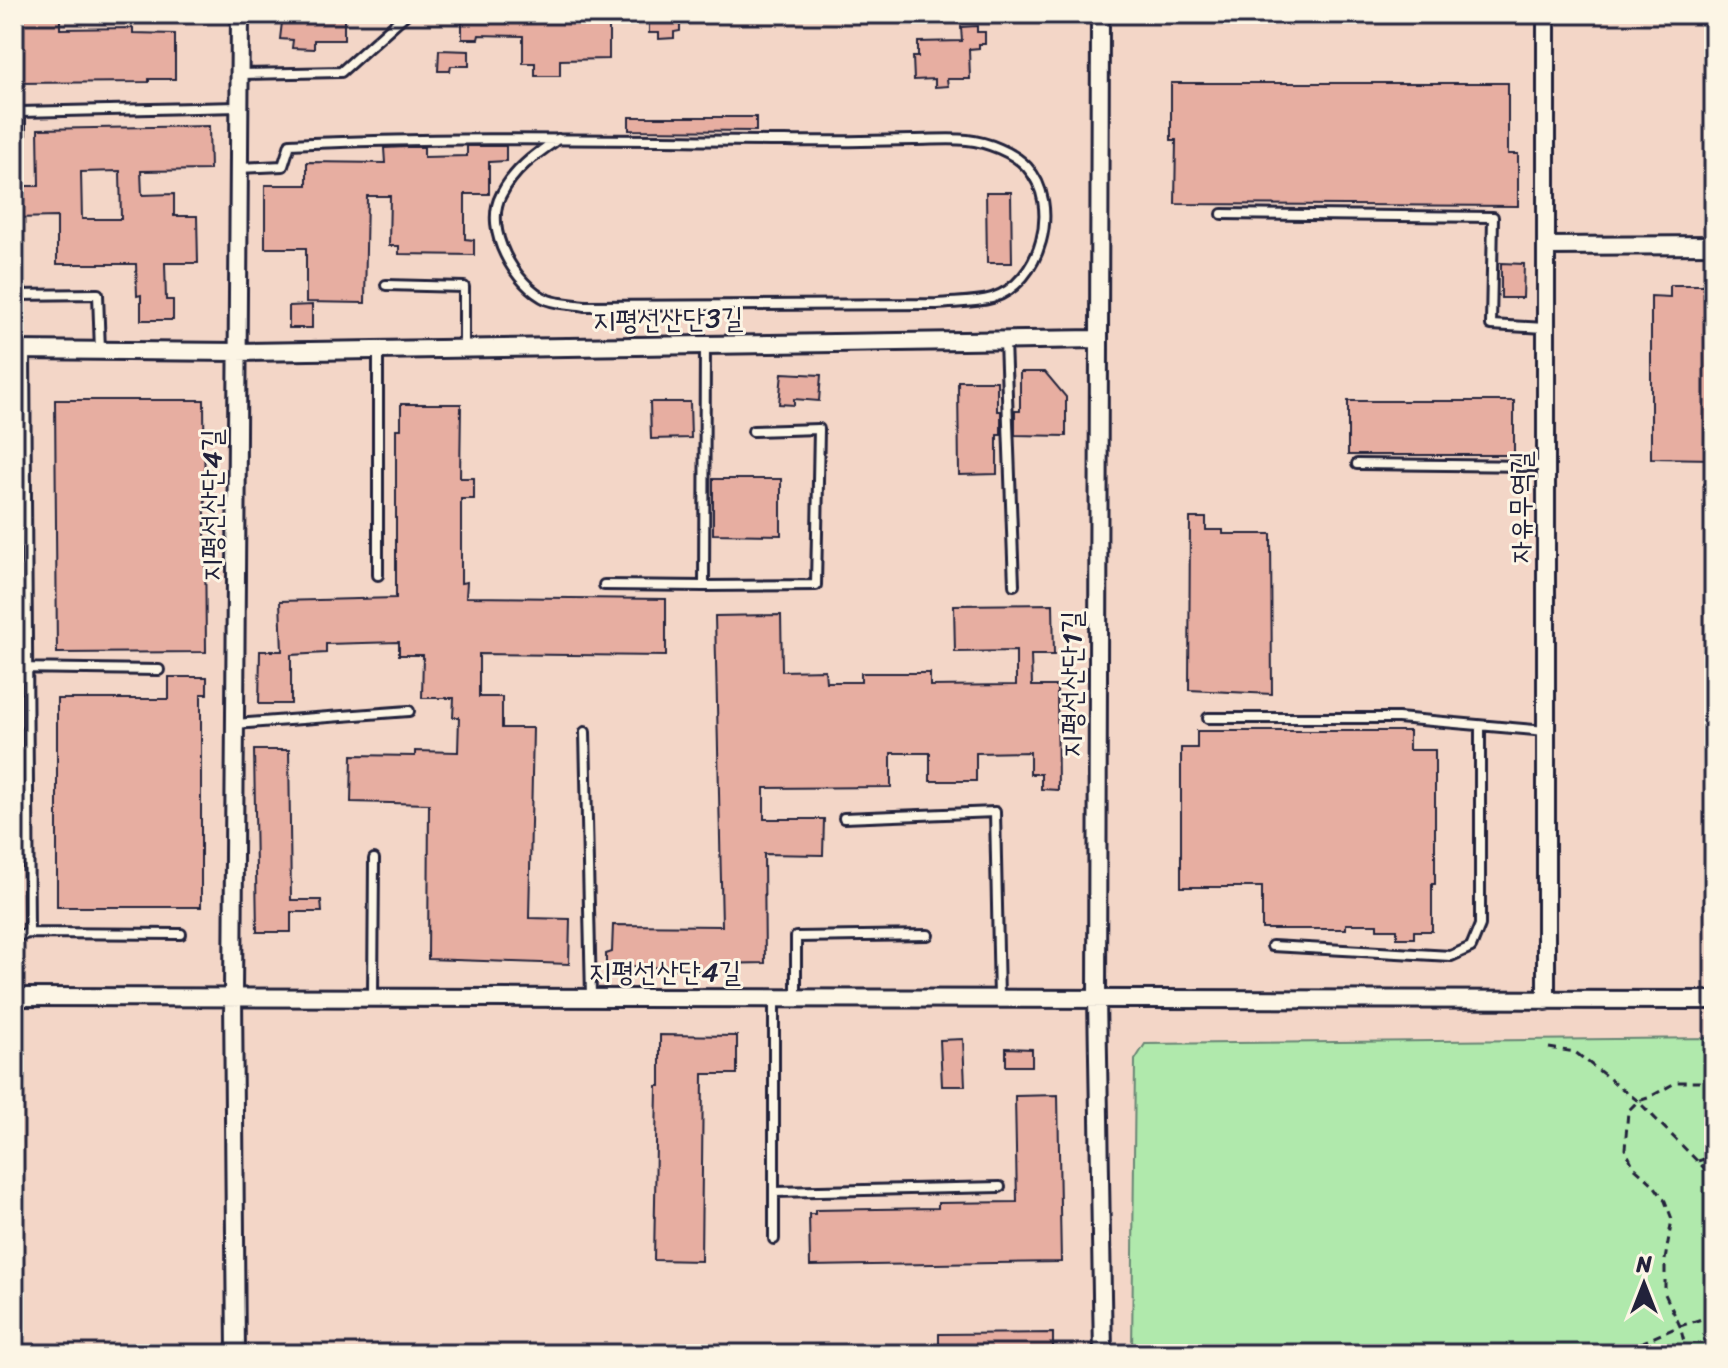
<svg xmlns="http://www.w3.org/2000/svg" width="1728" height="1368" viewBox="0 0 1728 1368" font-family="Sriracha,'Poor Story',sans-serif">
  <rect width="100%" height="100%" fill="#f8e7d7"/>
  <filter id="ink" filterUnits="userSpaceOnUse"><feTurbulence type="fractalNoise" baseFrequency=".0125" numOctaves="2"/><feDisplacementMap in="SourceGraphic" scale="16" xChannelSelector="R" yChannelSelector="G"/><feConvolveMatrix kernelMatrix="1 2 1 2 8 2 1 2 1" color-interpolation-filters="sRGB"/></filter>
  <g filter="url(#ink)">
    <path fill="#f3d6c7" d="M14 14H1714V1354H14Z"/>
    <path fill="#b0e9ac" stroke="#698674" stroke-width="2" d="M1714 1038V1354H1132L1135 1060 1145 1044Z"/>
    <path fill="#e7aea1" stroke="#22223b" stroke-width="2" fill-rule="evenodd" d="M14 14H60V29L133 28V33L175 34V79H149V82L14 83Z
      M283 14H344V40H314V49L292 48 293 40 280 39Z
      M462 14H609V59L560 60V76H535V63H523V36L479 35 478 39H462Z
      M680 15V31L674 32V38L659 39V33H649V16Z
      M977 26V32H985V44H979V48L969 49 970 79H947L948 86 935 87V79L914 80 913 57H918V42L962 41 961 27Z
      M439 50 469 51V66H451L450 71H438Z
      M1171 83H1508V154H1518V206L1175 204 1176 140H1171Z
      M629 117H756V131L629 130Z
      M209 126 210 170 141 171 142 195 174 194V216H197L198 263H165L166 300H173V320H141V295L137 296 136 264H57V217L14 218V186H39L38 129ZM120 171 121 219H82L81 172Z
      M467 146H506V161L489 162V194H465V239L474 240V255L399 254V246H389L390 196H367L365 303 306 302V248H265V185H307V162L385 163 384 148 408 147H424V157L467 156Z
      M986 192H1011L1012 263H987Z
      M1501 263 1524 264 1523 298H1501Z
      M1670 285H1714V459L1651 458V296L1670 297Z
      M312 305V328H289V306Z
      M1020 372H1045L1066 397V436L1015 435V411H1020Z
      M782 373 821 375 819 401 794 399V405L779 404Z
      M958 381H997V411H1001V435H997V474L959 475Z
      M55 400H204L206 652 57 653Z
      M1348 401H1514V455H1348Z
      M650 402H690L691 438 651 439Z
      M401 404H461L460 478H474V499H461V583L467 582 466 597 666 599V656L479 654V697H502V728H533L529 918 570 919 569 964 428 959 429 804 351 802 352 755 415 756V751L458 752 459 717H453L454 698H422L423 655H399V642L326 644V653L291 655V704H259L260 651H282L280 601 396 598V429H401Z
      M713 479H781V535L713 534Z
      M1190 518H1206V530H1223V534H1271L1272 694 1189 690Z
      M1053 604 1054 655H1031L1032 686H1057L1058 790 1041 789V774H1030V752L976 753V781H930V753H891V787L764 788V819H824L823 855 764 854 765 963 715 964V971L630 966 629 972 606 971V954L612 952 613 925 722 926 715 616 781 615 782 671 825 670 826 682H861V673H930V686L1016 685V651L955 652 954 605Z
      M169 677H207V694H201V907H57V699H169Z
      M1197 731H1409V750H1435V884H1432V931H1414V938H1397V929H1377V924H1346V929H1262V887H1181V748H1197Z
      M254 750H289L291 900H321L322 912H291V932H257Z
      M660 1035 737 1036V1074H703L701 1261 654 1260 657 1086H660Z
      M963 1039 965 1086H942L940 1040Z
      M1006 1048 1032 1049V1066H1006Z
      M1058 1095 1061 1262 810 1266 809 1214H815V1210L938 1208V1203L1017 1202 1015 1096Z
      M1053 1333V1354H939V1334Z"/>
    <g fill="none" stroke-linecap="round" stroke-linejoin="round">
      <defs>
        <path id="lane" d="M240 74 341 72 406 14
          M14 161H20V112L239 107
          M239 168 283 166 290 144C455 136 620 140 786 141 828 142 871 141 913 140 931 140 950 138 967 140 987 142 1013 152 1027 167 1062 205 1041 283 992 298 975 303 954 302 937 304L585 306C574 304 559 304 548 300 515 286 483 229 501 195 514 169 535 155 558 139
          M1222 214 1493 217 1491 325 1545 328
          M386 285 464 287V348
          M14 295 98 294 100 351
          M1005 341 1014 585
          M25 350 29 933
          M378 350V575
          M1357 464 1546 466
          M604 585 704 586 705 345
          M704 586 816 585 819 429 753 431
          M14 668 159 670
          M1208 718H1398L1546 731
          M235 724 409 711
          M585 732 591 996
          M844 818 995 812 999 998
          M14 937 29 933 181 934
          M1272 946 1451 956 1471 947 1480 925V726
          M373 996 374 859
          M796 997V937L928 935
          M774 998V1239
          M774 1192 1000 1187"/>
        <path id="street" d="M1100 14 1097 998 1103 1354
          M1546 246 1714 245
          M14 350 238 352 1098 339
          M14 997 1714 1000
          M1546 1001V14
          M236 1354 233 995 240 14"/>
      </defs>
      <use href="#lane" stroke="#22223b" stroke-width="14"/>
      <use href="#street" stroke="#22223b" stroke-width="22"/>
      <path stroke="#22223b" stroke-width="3" stroke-dasharray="8 6" stroke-linecap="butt" d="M1549 1048 1575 1052 1638 1101 1714 1178
        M1698 1161 1714 1156
        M1615 1354 1680 1326 1665 1294V1260L1672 1219 1665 1201 1653 1184 1634 1167 1625 1149 1628 1111 1638 1101 1648 1098 1677 1082H1714
        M1687 1354 1680 1326 1714 1315"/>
      <use href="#lane" stroke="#fcf5e5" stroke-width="8"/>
      <use href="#street" stroke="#fcf5e5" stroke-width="16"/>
    </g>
  </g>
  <g text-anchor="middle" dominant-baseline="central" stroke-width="6" stroke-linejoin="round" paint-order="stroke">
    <g font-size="28" fill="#22223b" stroke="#fcf5e5">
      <text transform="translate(668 319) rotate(-1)">지평선산단3길</text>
      <text transform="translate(211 505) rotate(-90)">지평선산단4길</text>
      <text transform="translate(1520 507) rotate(-90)">자유무역길</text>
      <text transform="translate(1071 684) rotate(-90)">지평선산단1길</text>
      <text x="665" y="971">지평선산단4길</text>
    </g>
  </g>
  <rect width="1728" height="1368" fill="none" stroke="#fcf5e5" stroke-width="48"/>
  <rect x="24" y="24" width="1680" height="1320" fill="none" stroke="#22223b" stroke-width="3" filter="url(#ink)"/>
  <g transform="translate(1644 1284)" stroke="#fcf5e5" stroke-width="6" paint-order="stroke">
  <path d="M0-6L14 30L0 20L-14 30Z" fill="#22223b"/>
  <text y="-12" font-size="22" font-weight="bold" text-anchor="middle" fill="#22223b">N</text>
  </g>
</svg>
